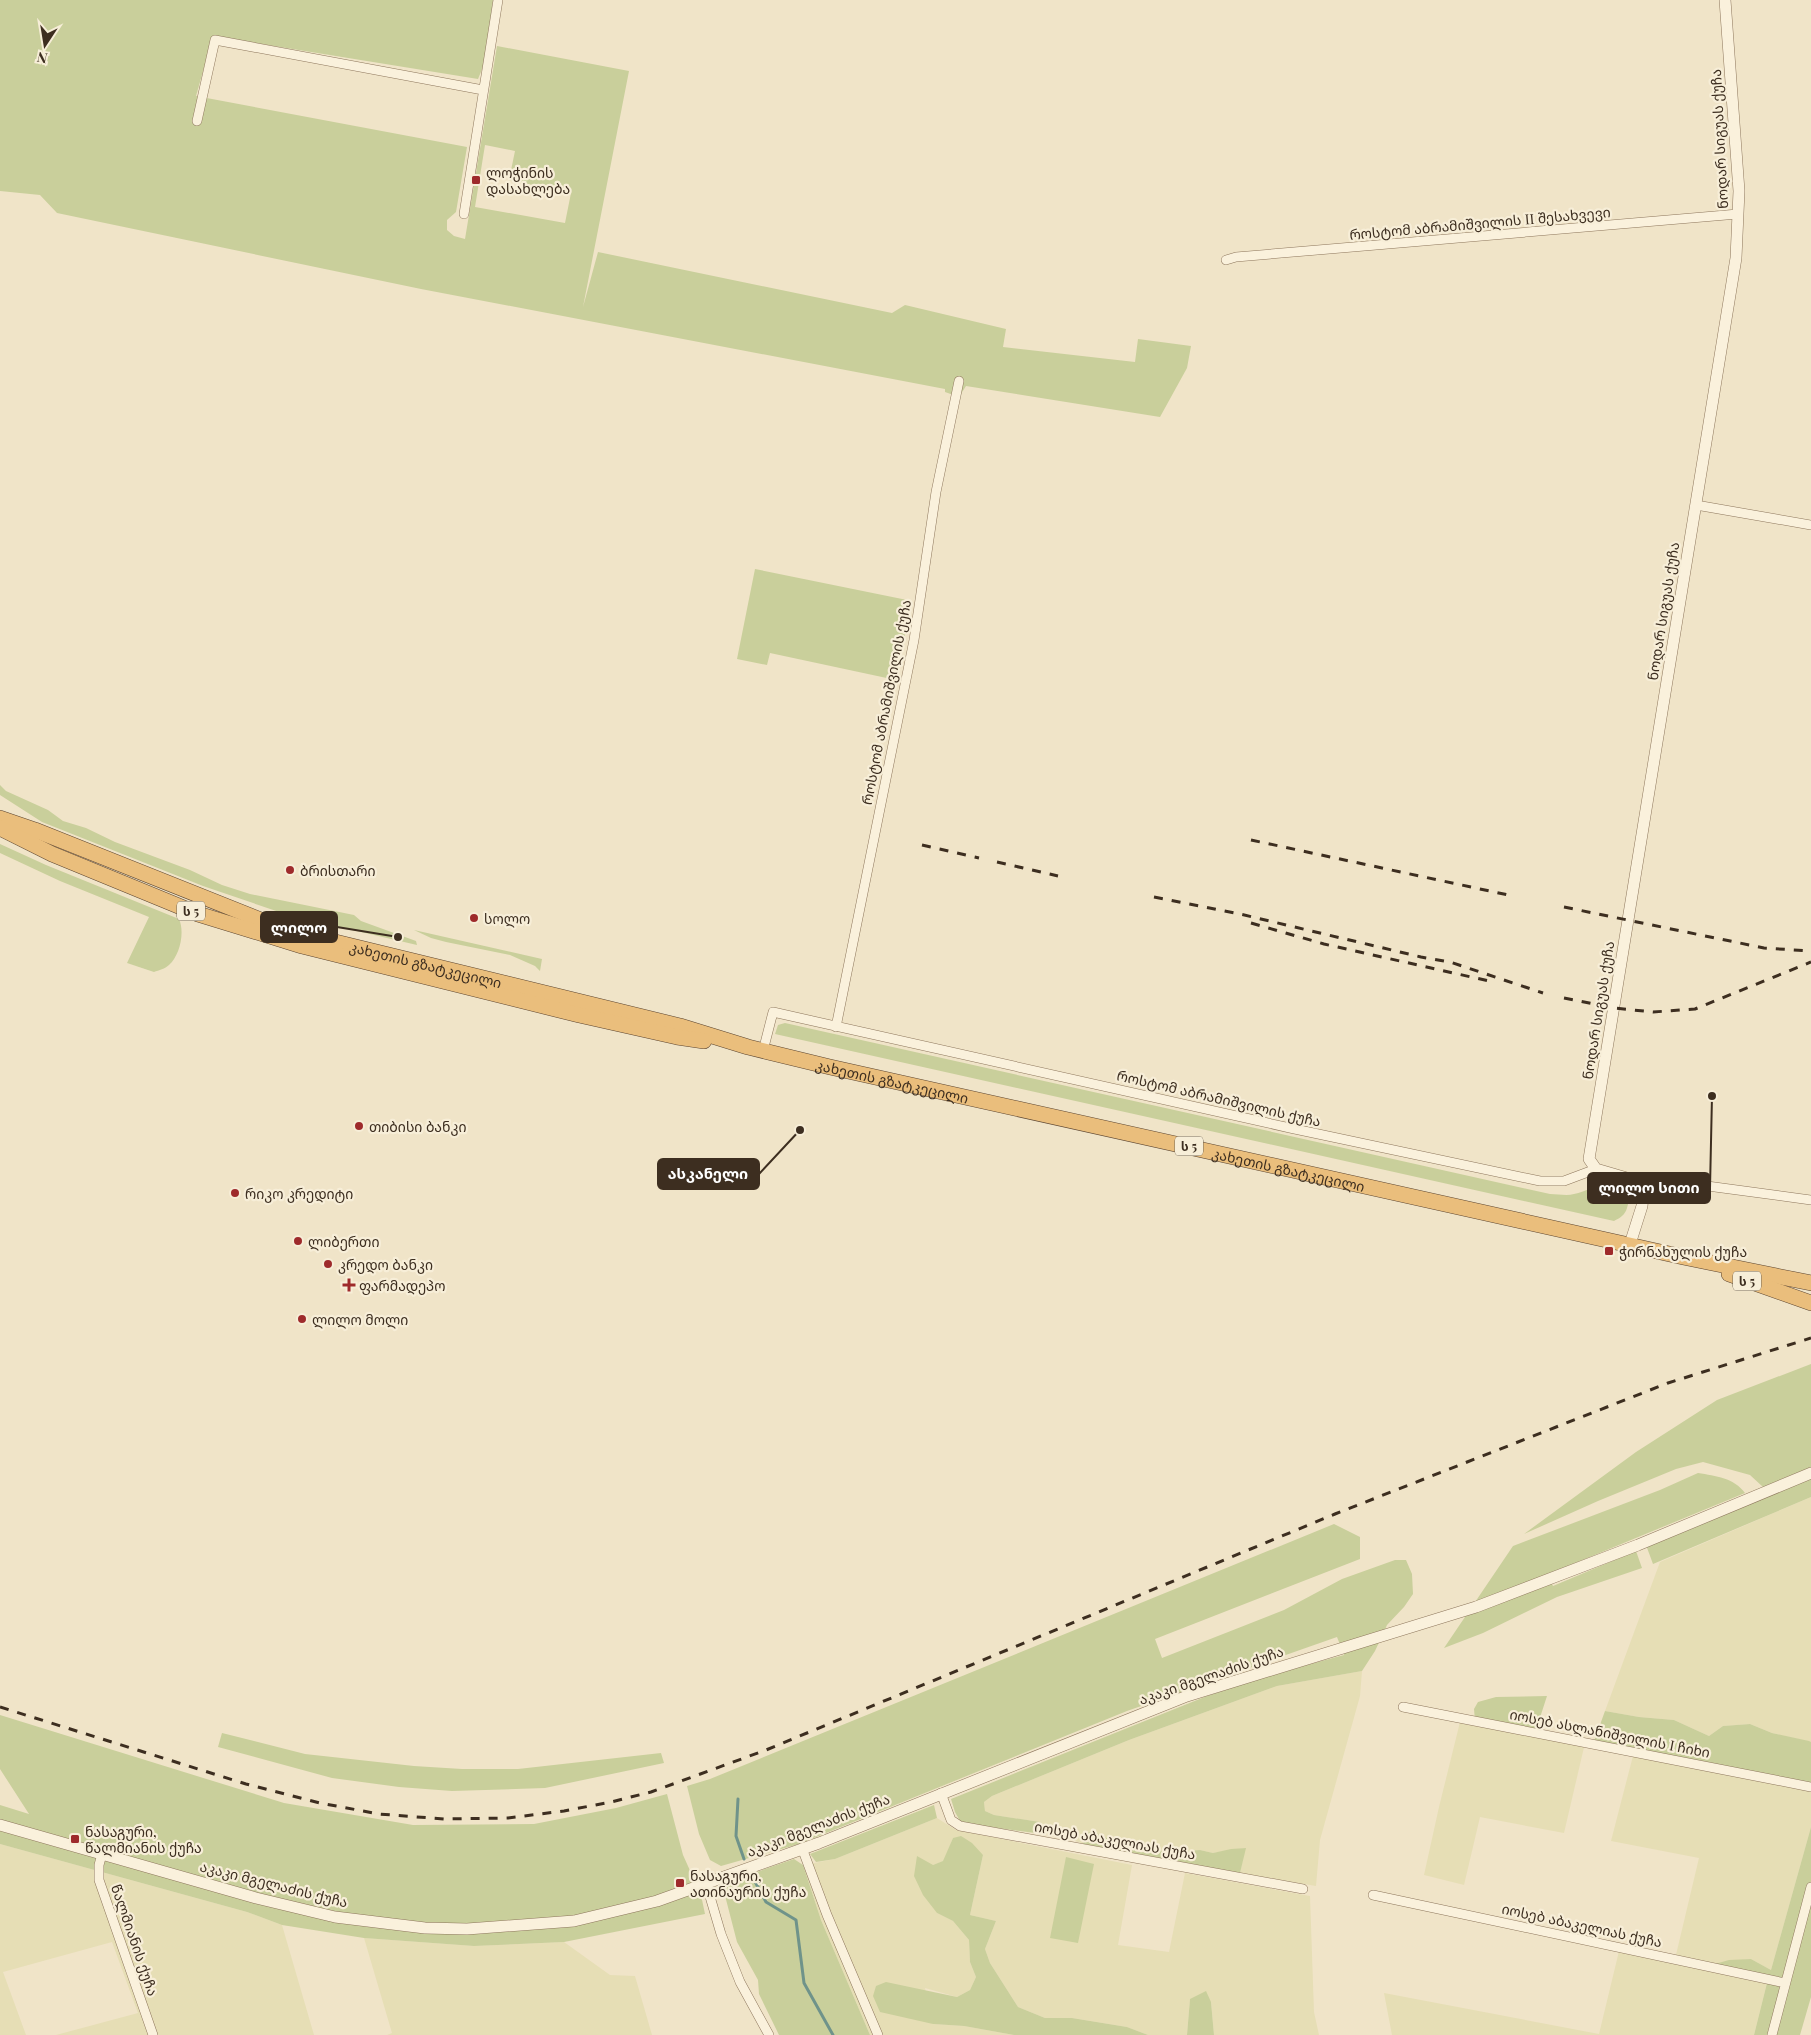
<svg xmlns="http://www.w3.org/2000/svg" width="1811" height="2035" viewBox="0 0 1811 2035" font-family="'Playfair Display','Noto Sans Georgian',serif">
  <rect width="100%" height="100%" fill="#f0e4c8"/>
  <path fill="#e6deb5" d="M1811 1497V1742L1772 1733 1750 1724 1723 1726 1709 1736 1674 1720 1639 1717 1605 1711 1660 1562Z
    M1362 1671 1360 1696 1320 1840 1316 1886 1240 1873 1245 1848 1213 1853 1200 1850 1167 1852 1109 1839 1097 1833 1087 1832 1083 1844 1066 1837 1043 1834 1040 1822 994 1815 985 1811 984 1802 992 1796 1129 1740 1277 1686Z
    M1461 1718 1585 1743 1564 1833 1480 1817 1464 1885 1424 1875 1439 1807Z
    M1634 1752 1811 1787V1827L1771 1970 1751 1959 1743 1960 1768 1979 1754 2035H1392L1384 1993 1599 2034 1620 1947 1675 1959 1699 1858 1611 1841Z
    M937 1818 956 1830 1132 1865 1118 1945 1169 1952 1185 1873 1310 1896 1314 2012 1319 2035H1214L1211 2002 1190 1999 1187 2035H1148L1127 2027 1072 2018H1045L1018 2007 990 1963 985 1949 996 1921 970 1915 983 1855 953 1838 944 1861 933 1865 937 1913 953 1921 969 1940 970 1962 976 1977 970 1990 957 1997 925 1988 933 2024 964 2026 1014 2035H870L821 1920 803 1865 835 1859Z
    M0 1844 247 1912 282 1925 314 2035H56L138 2013 112 1942 3 1972 26 2035H0Z
    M364 1938 474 1946 564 1942 610 1975 635 1976 652 2035H387L392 2033Z"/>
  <path fill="#c9cf9b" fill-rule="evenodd" d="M0 0H493L485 62 478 79 213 36 196 96 467 147 456 212 447 220V230L454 236 465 239 497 46 629 71 583 307 598 252 892 313 905 305 1006 329 1003 347 1135 362 1138 339 1191 346 1187 368 1160 417 966 386 959 397 945 392V389L421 289 57 213 40 195 0 191ZM485 145 515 151 509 180 571 193 565 223 475 207Z
    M755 569 912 601 896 680 770 653 767 665 737 659Z
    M0 785 6 791 48 810 63 821 86 828 115 842 190 870 222 885 250 894 354 915 361 921 416 941 417 945 288 915 203 886 42 822 0 795Z
    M0 844 46 865 179 919C185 932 180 955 169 965 165 969 159 970 154 972L127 963 149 917 60 881 0 853Z
    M414 930 542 959 540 971 535 966 510 955 446 942 431 938Z
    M785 1023 1550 1194C1558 1194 1567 1196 1574 1194 1591 1191 1609 1174 1625 1190 1630 1195 1629 1201 1627 1208 1625 1215 1620 1218 1614 1221L775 1034 778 1025Z
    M1811 1364V1467L1763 1487 1750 1475 1703 1462 1676 1469 1598 1501 1524 1534 1636 1452 1717 1400Z
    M1698 1473C1716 1476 1734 1478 1745 1493L1551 1573 1549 1578 1553 1586 1636 1551 1642 1568 1557 1597 1483 1633 1444 1648 1513 1546 1660 1490Z
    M1811 1478V1497L1653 1564 1646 1545Z
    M1334 1524 1360 1537V1559L1155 1639 1162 1658 1284 1610 1342 1579 1395 1560H1406L1412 1574 1413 1594 1404 1607 1387 1625 1375 1651 1362 1671 1277 1686 1129 1740 992 1796 984 1802 985 1811 994 1815 1040 1822 1043 1834 975 1825 960 1821 955 1812 951 1799 1207 1696 1273 1674 1344 1655 1337 1637 1127 1711 799 1844 721 1866 710 1860 699 1834 687 1786 710 1779Z
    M1547 1696 1535 1733 1475 1721 1474 1709 1478 1702 1496 1697Z
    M1605 1711 1639 1717 1674 1720 1709 1736 1723 1726 1750 1724 1772 1733 1809 1741 1811 1742V1787L1593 1744Z
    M0 1715 284 1803 413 1825 534 1824 616 1808 667 1794 683 1855 701 1895 705 1914 564 1942 474 1946 364 1938 282 1925 247 1912 0 1844V1805L29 1814 0 1769Z
    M222 1733 305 1754 414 1766 462 1769H518L661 1753 664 1763 545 1788 452 1791 399 1787 332 1778 218 1747Z
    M934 1805 937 1818 835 1859 816 1862 810 1854Z
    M1811 1827V1997L1800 2035H1754L1768 1979 1708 1966 1729 1960 1751 1959 1771 1970Z
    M1087 1832 1097 1833 1109 1839 1167 1852 1200 1850 1213 1853 1231 1849 1246 1848 1240 1873 1083 1844Z
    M961 1836 972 1843 983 1855 970 1915 996 1921 985 1949 990 1963 1018 2007 1045 2018H1072L1127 2027 1148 2035H1014L964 2026 933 2024 880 2012 873 1996 876 1986 886 1982 957 1997 970 1990 976 1977 970 1962 969 1940 953 1921 937 1913 923 1895 914 1876 917 1856 933 1865 943 1861 953 1838Z
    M1066 1857 1094 1864 1078 1943 1050 1938Z
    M794 1859 803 1865 821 1920 870 2035H779L759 1994 758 1980 737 1942 722 1884Z
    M1206 1991 1211 2002 1214 2035H1187L1190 1999Z"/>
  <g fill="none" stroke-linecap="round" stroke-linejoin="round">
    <path stroke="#6f938a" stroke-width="3" d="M738 1799 736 1836 744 1859
      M752 1876 766 1902 796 1920 804 1983 833 2035"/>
    <defs>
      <path id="minor" d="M197 121 215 40 483 90
        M464 214 498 0
        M1226 260 1236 257 1738 214
        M1696 505 1811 525
        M836 1027 914 640 936 492 959 381
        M763 1051 773 1012 1290 1128 1540 1181H1564L1596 1169
        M1644 1188 1685 1183 1811 1200
        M1403 1707 1811 1787
        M941 1793 951 1820 960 1826 1303 1889
        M802 1848 827 1915 878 2035
        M102 1854 99 1865V1880L153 2035
        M706 1883 721 1934 740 1982 769 2035
        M1373 1895 1785 1983
        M1772 2035 1811 1887"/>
      <path id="tertiary" d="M1630 1244 1642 1206 1644 1188 1637 1181 1596 1169 1589 1159 1736 258 1739 191 1725 0
        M0 1825 256 1898 335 1917 425 1928 467 1929 574 1921 657 1901 819 1843 1187 1696 1476 1607 1638 1545 1811 1473"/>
      <g id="trunk">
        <path id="s1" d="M0 818 35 830 286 930 680 1026 748 1047 830 1067 1683 1257 1811 1283"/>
        <path d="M0 828 52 854 198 914 302 946 579 1015 677 1037 704 1041"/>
        <path d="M1729 1274 1811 1303"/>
      </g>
    </defs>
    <use href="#minor" stroke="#8d765c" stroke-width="10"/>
    <use href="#tertiary" stroke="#8d765c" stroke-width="12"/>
    <use href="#trunk" stroke="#5b4430" stroke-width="16"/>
    <use href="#minor" stroke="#faf1dc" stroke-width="9"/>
    <use href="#tertiary" stroke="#faf1dc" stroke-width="11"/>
    <use href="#trunk" stroke="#eabe7c" stroke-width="15"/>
    <path stroke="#3d2e20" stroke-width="3" stroke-dasharray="9 9" stroke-linecap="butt" d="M1251 840 1513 896
      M922 845 979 858
      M997 862 1058 876
      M1154 897 1240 914 1421 957 1450 962 1543 993
      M1564 907 1764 948 1811 951
      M1251 923 1324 944 1489 981
      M1564 998 1614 1008 1653 1012 1695 1009 1811 962
      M0 1707 246 1784 320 1803 379 1814 444 1819 508 1818 564 1811 611 1802 651 1792 766 1750 1335 1514 1668 1383 1811 1338"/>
  </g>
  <g fill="#9e2a2b" stroke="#f7eed8" stroke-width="2">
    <rect x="471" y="175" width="10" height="10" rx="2.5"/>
    <circle cx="290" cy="870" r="5"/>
    <circle cx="474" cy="918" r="5"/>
    <circle cx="359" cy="1126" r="5"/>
    <circle cx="235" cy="1193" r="5"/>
    <circle cx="298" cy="1241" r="5"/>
    <rect x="1604" y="1246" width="10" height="10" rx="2.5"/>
    <circle cx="328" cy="1264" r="5"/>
    <path d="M346.5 1277.5h5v5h5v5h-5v5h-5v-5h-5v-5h5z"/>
    <circle cx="302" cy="1319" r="5"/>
    <rect x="70" y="1834" width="10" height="10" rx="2.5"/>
    <rect x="675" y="1878" width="10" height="10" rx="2.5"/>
  </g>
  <g text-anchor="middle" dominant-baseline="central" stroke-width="4.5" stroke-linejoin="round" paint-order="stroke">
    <g fill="#f7eed8" stroke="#756857" stroke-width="1">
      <rect x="177" y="901.5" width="28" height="19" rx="4"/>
      <rect x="1175" y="1136.5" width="28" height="19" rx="4"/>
      <rect x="1733" y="1271.5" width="28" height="19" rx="4"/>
    </g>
    <g font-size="12" font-weight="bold" fill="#3d2e20">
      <text x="191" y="911">ს 5</text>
      <text x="1189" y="1146">ს 5</text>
      <text x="1747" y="1281">ს 5</text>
    </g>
    <g font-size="14" fill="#3d2e20" stroke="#f7eed8">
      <text transform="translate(1719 139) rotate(-93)">ნოდარ სიგუას ქუჩა</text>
      <text transform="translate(1480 223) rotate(-5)">როსტომ აბრამიშვილის II შესახვევი</text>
      <text transform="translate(1663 611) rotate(-81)">ნოდარ სიგუას ქუჩა</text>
      <text transform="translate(886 702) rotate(-79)">როსტომ აბრამიშვილის ქუჩა</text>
      <text stroke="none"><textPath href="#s1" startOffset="451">კახეთის გზატკეცილი</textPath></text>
      <text transform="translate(1598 1010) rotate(-81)">ნოდარ სიგუას ქუჩა</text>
      <text stroke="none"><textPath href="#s1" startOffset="932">კახეთის გზატკეცილი</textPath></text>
      <text transform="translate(1219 1098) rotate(13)">როსტომ აბრამიშვილის ქუჩა</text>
      <text stroke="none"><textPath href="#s1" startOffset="1338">კახეთის გზატკეცილი</textPath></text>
      <text transform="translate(1211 1675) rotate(-19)">აკაკი მგელაძის ქუჩა</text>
      <text transform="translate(1610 1733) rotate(11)">იოსებ ასლანიშვილის I ჩიხი</text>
      <text transform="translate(818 1825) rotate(-21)">აკაკი მგელაძის ქუჩა</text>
      <text transform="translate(1115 1840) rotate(10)">იოსებ აბაკელიას ქუჩა</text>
      <text transform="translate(274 1884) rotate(14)">აკაკი მგელაძის ქუჩა</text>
      <text transform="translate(1582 1925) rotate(12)">იოსებ აბაკელიას ქუჩა</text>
      <text transform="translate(135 1940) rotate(71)">წალმიანის ქუჩა</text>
    </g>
    <g font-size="14" fill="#3d2e20" stroke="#f7eed8" text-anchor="start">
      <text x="486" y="172">ლოჭინის<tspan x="486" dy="16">დასახლება</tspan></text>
      <text x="300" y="870">ბრისთარი</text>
      <text x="484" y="918">სოლო</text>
      <text x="369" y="1126">თიბისი ბანკი</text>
      <text x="245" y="1193">რიკო კრედიტი</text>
      <text x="308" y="1241">ლიბერთი</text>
      <text x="1619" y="1251">ჭირნახულის ქუჩა</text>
      <text x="338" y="1264">კრედო ბანკი</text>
      <text x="359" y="1285">ფარმადეპო</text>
      <text x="312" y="1319">ლილო მოლი</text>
      <text x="85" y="1831">ნასაგური,<tspan x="85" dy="16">წალმიანის ქუჩა</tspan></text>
      <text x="690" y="1875">ნასაგური,<tspan x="690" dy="16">ათინაურის ქუჩა</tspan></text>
    </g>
  </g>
  <path fill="none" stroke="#3d2e20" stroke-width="2" d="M398 937L337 927M800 1130L759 1174M1712 1096L1710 1188"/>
  <g fill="#3d2e20" stroke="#f7eed8" stroke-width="2">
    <circle cx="398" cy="937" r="5"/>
    <circle cx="800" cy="1130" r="5"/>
    <circle cx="1712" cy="1096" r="5"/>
  </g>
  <g fill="#3d2e20" stroke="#3d2e20" stroke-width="2">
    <rect x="261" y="912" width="76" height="30" rx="5"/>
    <rect x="658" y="1159" width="101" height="30" rx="5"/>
    <rect x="1588" y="1173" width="122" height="30" rx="5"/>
  </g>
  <g font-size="15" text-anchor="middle" font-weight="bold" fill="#fff">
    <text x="299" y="933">ლილო</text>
    <text x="708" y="1179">ასკანელი</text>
    <text x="1649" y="1193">ლილო სითი</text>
  </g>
  <g transform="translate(45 45) rotate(192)" stroke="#f7eed8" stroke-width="4" paint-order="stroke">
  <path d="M0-4L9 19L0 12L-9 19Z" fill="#3d2e20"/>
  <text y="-8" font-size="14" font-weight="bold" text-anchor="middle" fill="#3d2e20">N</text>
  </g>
</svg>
